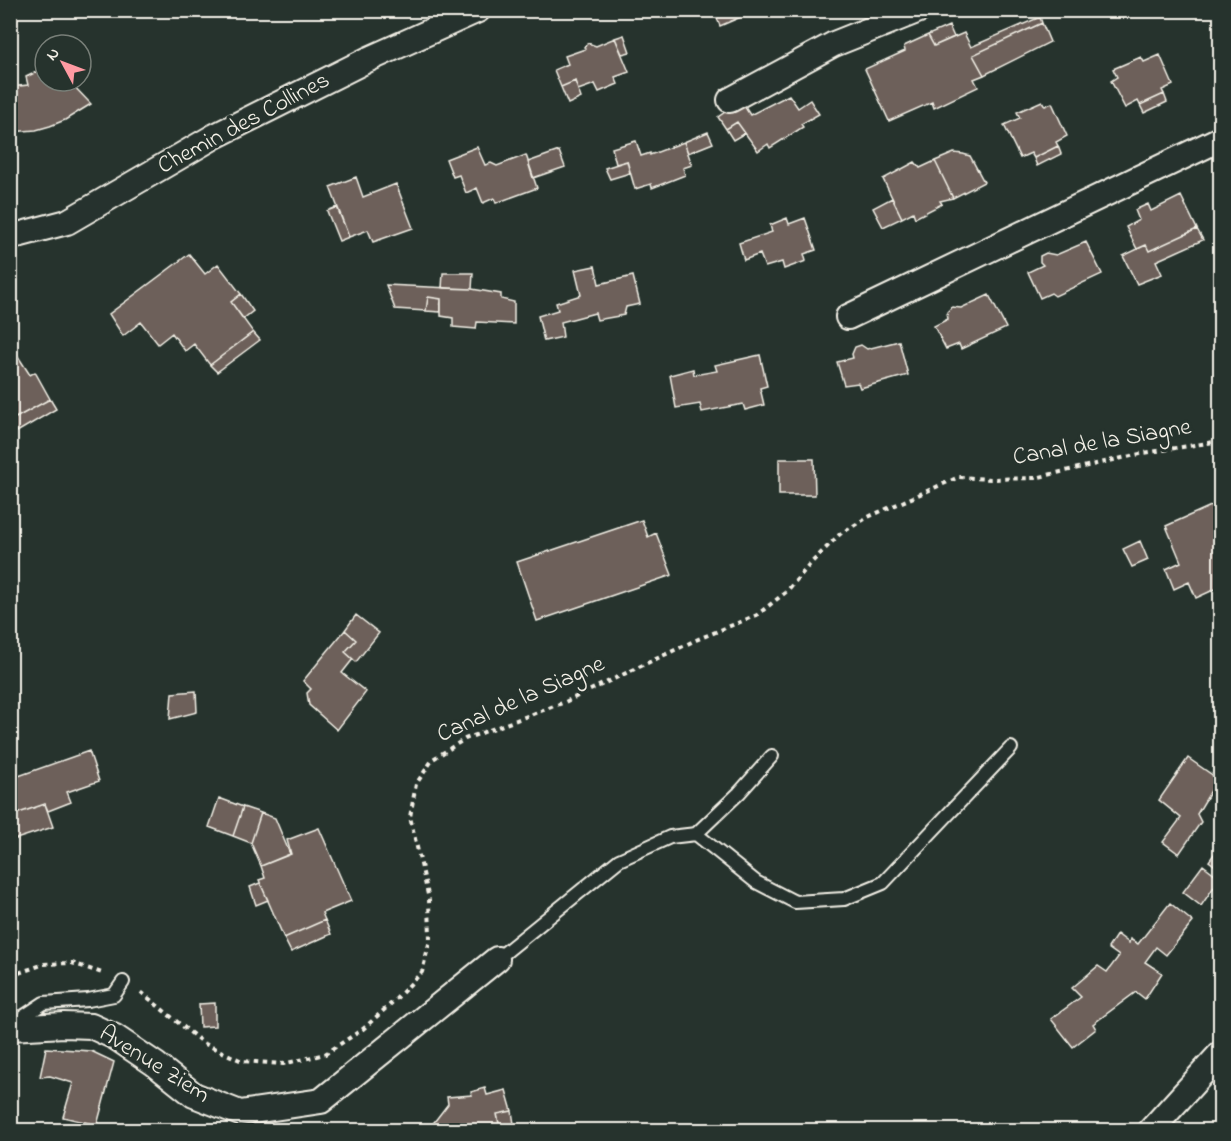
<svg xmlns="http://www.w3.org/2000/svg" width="1231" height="1141" viewBox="0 0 1231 1141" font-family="'Indie Flower',sans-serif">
  <rect width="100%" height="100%" fill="#26332d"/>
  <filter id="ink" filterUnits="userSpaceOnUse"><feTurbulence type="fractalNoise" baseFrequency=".0167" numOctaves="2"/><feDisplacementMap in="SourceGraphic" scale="12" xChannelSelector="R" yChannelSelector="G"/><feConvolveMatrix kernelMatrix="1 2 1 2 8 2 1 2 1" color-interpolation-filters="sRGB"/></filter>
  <g filter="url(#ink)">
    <path fill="#6d615a" stroke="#f4f1e8" stroke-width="1.5" d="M714 10H757L720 26Z
      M1040 17 1042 23 973 55 984 75 974 79 978 87 934 108 932 102 889 121 865 69 905 51 904 46 928 35 934 46 964 33 971 47Z
      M1042 23 1050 42 984 75 973 55Z
      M949 26 954 37 934 46 928 35Z
      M624 35 630 52 622 54 615 38Z
      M615 38 629 72 615 77 618 84 599 92 595 84 578 90 575 81 561 87 554 70 568 64 565 56 585 49 584 47 588 43 596 46Z
      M1160 55 1173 85 1162 90 1164 94 1140 105 1138 101 1125 108 1111 81 1117 77 1113 69 1141 57 1144 62Z
      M45 68V81H69L91 104 65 120 50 126 36 130 10 132V87L28 85 26 77Z
      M575 81 581 98 568 104 561 87Z
      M1164 94 1167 102 1144 113 1140 105Z
      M789 95 798 108 810 100 819 114 801 124 803 127 770 148 768 144 758 151 737 122 726 129 718 117 741 101 750 115Z
      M1042 101 1045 106 1052 103 1067 136 1056 142 1058 146 1034 158 1031 153 1020 158 1004 125 1020 118 1017 112Z
      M737 122 745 133 733 140 726 129Z
      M708 132 713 143 688 153 684 142Z
      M636 141 641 156 650 153V155L684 142 692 165 683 168 685 175 652 188 651 184 635 189 627 161 616 164 612 148Z
      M1058 146 1061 154 1037 166 1034 158Z
      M477 147 485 165 491 163 497 166 526 155 537 188 496 203 494 198 483 203 477 188 466 193 459 175 453 177 446 159Z
      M559 151 565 167 533 178 528 162Z
      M954 153 963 154 970 156 984 182 953 198 935 161Z
      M627 161 630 173 610 179 605 168Z
      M935 161 953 198 940 201 942 204 915 218 913 212 902 218 883 179 915 162 920 168Z
      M356 177 363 197 396 184 413 228 373 242 368 230 349 237 330 187Z
      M1181 196 1197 229 1149 251 1146 245 1137 249 1126 227 1139 220 1135 210 1148 204 1151 211Z
      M892 198 902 218 883 227 873 208Z
      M337 207 349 237 339 241 327 211Z
      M787 218 789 224 805 218 816 250 804 254 806 261 784 269 782 262 765 267 760 254 744 260 739 243 772 232 770 225Z
      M1197 229 1203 240 1156 261 1162 274 1137 284 1123 256 1146 245 1149 251Z
      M1086 242 1102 274 1055 296 1051 293 1040 298 1028 272 1043 265 1040 262V256L1046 253 1056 255Z
      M189 254 205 274 218 264 241 294 231 302 253 332 210 365 194 344 185 351 172 333 158 344 141 322 123 336 109 314Z
      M595 266 599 284 633 276 640 304 626 307 624 315 597 320 595 313 561 322 563 337 544 341 538 316 558 310 556 303 581 295 575 270Z
      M443 273H473L472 289 442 288Z
      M386 285 472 289 501 294V299L514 302V324L477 322 476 329 453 327V318L441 316V299L428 297 426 311 395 309Z
      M241 294 253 311 243 319 231 302Z
      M989 295 1006 328 961 349 959 344 946 349 934 326 948 319 947 312 952 307 961 308Z
      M428 297 441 299 440 312 426 311Z
      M253 332 260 340 217 372 210 365Z
      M899 341 908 375 860 388 858 383 844 385 837 362 853 358 852 354 855 347 861 345 867 349Z
      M10 344 30 375 35 372 50 399 10 421Z
      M760 355 767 386 760 388 764 405 745 410 743 404 702 412 700 404 676 408 670 375 693 369 694 375 717 371 715 365Z
      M50 399 56 409 17 432 10 421Z
      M779 459H814L815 495H779Z
      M1220 502V587L1196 598 1189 582 1174 589 1166 569 1181 562 1166 526Z
      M642 520 648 537 656 533 672 575 537 621 517 562Z
      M1140 541 1148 560 1132 567 1123 549Z
      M356 615 379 633 356 662 345 652 356 640 345 630Z
      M345 630 356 640 345 652 353 659 342 673 366 692 337 730 309 705 307 693 311 689 303 681Z
      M196 691 197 712 170 719 172 693Z
      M89 751 99 781 67 792 71 802 48 811 45 804 10 816V779Z
      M1188 758 1218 779 1197 814 1201 822 1179 854 1163 842 1181 818 1159 800Z
      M219 798 243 807 233 836 209 827Z
      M45 804 53 827 10 841V816Z
      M243 807 261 813 251 843 233 836Z
      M261 813 275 818 290 854 261 866 251 843Z
      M319 828 351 901 322 913 325 920 284 938 259 880 265 878 261 866 291 854 287 840Z
      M1217 850 1220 852V865L1218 868 1209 861Z
      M1203 865 1220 878 1201 906 1183 892Z
      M260 883 268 900 256 905 250 887Z
      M1170 903 1193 922 1166 955 1156 947 1145 962 1162 973 1145 999 1136 992 1093 1024 1096 1029 1073 1047 1051 1019 1081 997 1072 988 1098 966 1107 972 1119 956 1108 948 1117 934 1129 943 1130 939 1138 944Z
      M325 920 331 934 291 952 284 938Z
      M215 1003V1026L200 1027 199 1004Z
      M46 1048 91 1051 114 1062 97 1125 63 1117 73 1083 50 1076 40 1077Z
      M485 1088 487 1095 506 1090 512 1111 497 1114 500 1129 428 1130 448 1104 447 1097 472 1095 471 1092Z
      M512 1111 514 1124 500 1127 497 1114Z"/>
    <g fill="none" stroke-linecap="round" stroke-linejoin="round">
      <defs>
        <path id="service" d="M696 834 756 882 795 902 844 899 883 883 1011 748
          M497 959 619 860 670 837 696 834 739 793 772 756
          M14 1023 44 1003 88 1000 114 995 123 982"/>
        <path id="minor" d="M730 100 834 44 919 10
          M10 237 67 222 215 136 369 59 478 10
          M848 317 1220 139
          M10 1028 64 1025 91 1026 115 1037 155 1064 194 1095 240 1113 321 1101 497 959
          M1151 1130 1220 1054"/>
      </defs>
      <use href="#service" stroke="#f4f1e8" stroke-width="16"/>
      <use href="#minor" stroke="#f4f1e8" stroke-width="28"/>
      <path stroke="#f4f1e8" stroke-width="4" stroke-dasharray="4.5 4.5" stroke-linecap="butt" d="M10 976 44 964 72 963 105 974
        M141 992 203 1043 242 1061 283 1064 325 1054 363 1029 394 1001 422 972 430 940 429 899 410 817 416 784 433 759 465 739 565 702 696 640 757 615 786 592 812 562 840 534 868 517 959 477 990 479 1035 478 1144 453 1220 441"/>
      <use href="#service" stroke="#26332d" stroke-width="12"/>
      <use href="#minor" stroke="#26332d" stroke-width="24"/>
    </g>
  </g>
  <g text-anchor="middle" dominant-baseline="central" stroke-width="6" stroke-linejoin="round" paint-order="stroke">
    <g font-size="24" fill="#f4f1e8" stroke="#26332d">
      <text transform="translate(244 124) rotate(-28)">Chemin des Collines</text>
      <text transform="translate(1102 443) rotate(-10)">Canal de la Siagne</text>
      <text transform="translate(521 700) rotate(-24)">Canal de la Siagne</text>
      <text transform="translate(154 1065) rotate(32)">Avenue Ziem</text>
    </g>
  </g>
  <rect width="1231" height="1141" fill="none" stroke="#26332d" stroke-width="36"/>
  <rect x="18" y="18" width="1195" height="1105" fill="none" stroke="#f4f1e8" stroke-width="2" filter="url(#ink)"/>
  <g transform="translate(63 63) rotate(311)"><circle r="28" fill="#26332d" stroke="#787f78" stroke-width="1.5"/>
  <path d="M0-4.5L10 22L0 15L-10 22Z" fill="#ff9aa2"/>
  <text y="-9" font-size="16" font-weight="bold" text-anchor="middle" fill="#f4f1e8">N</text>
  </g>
</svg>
